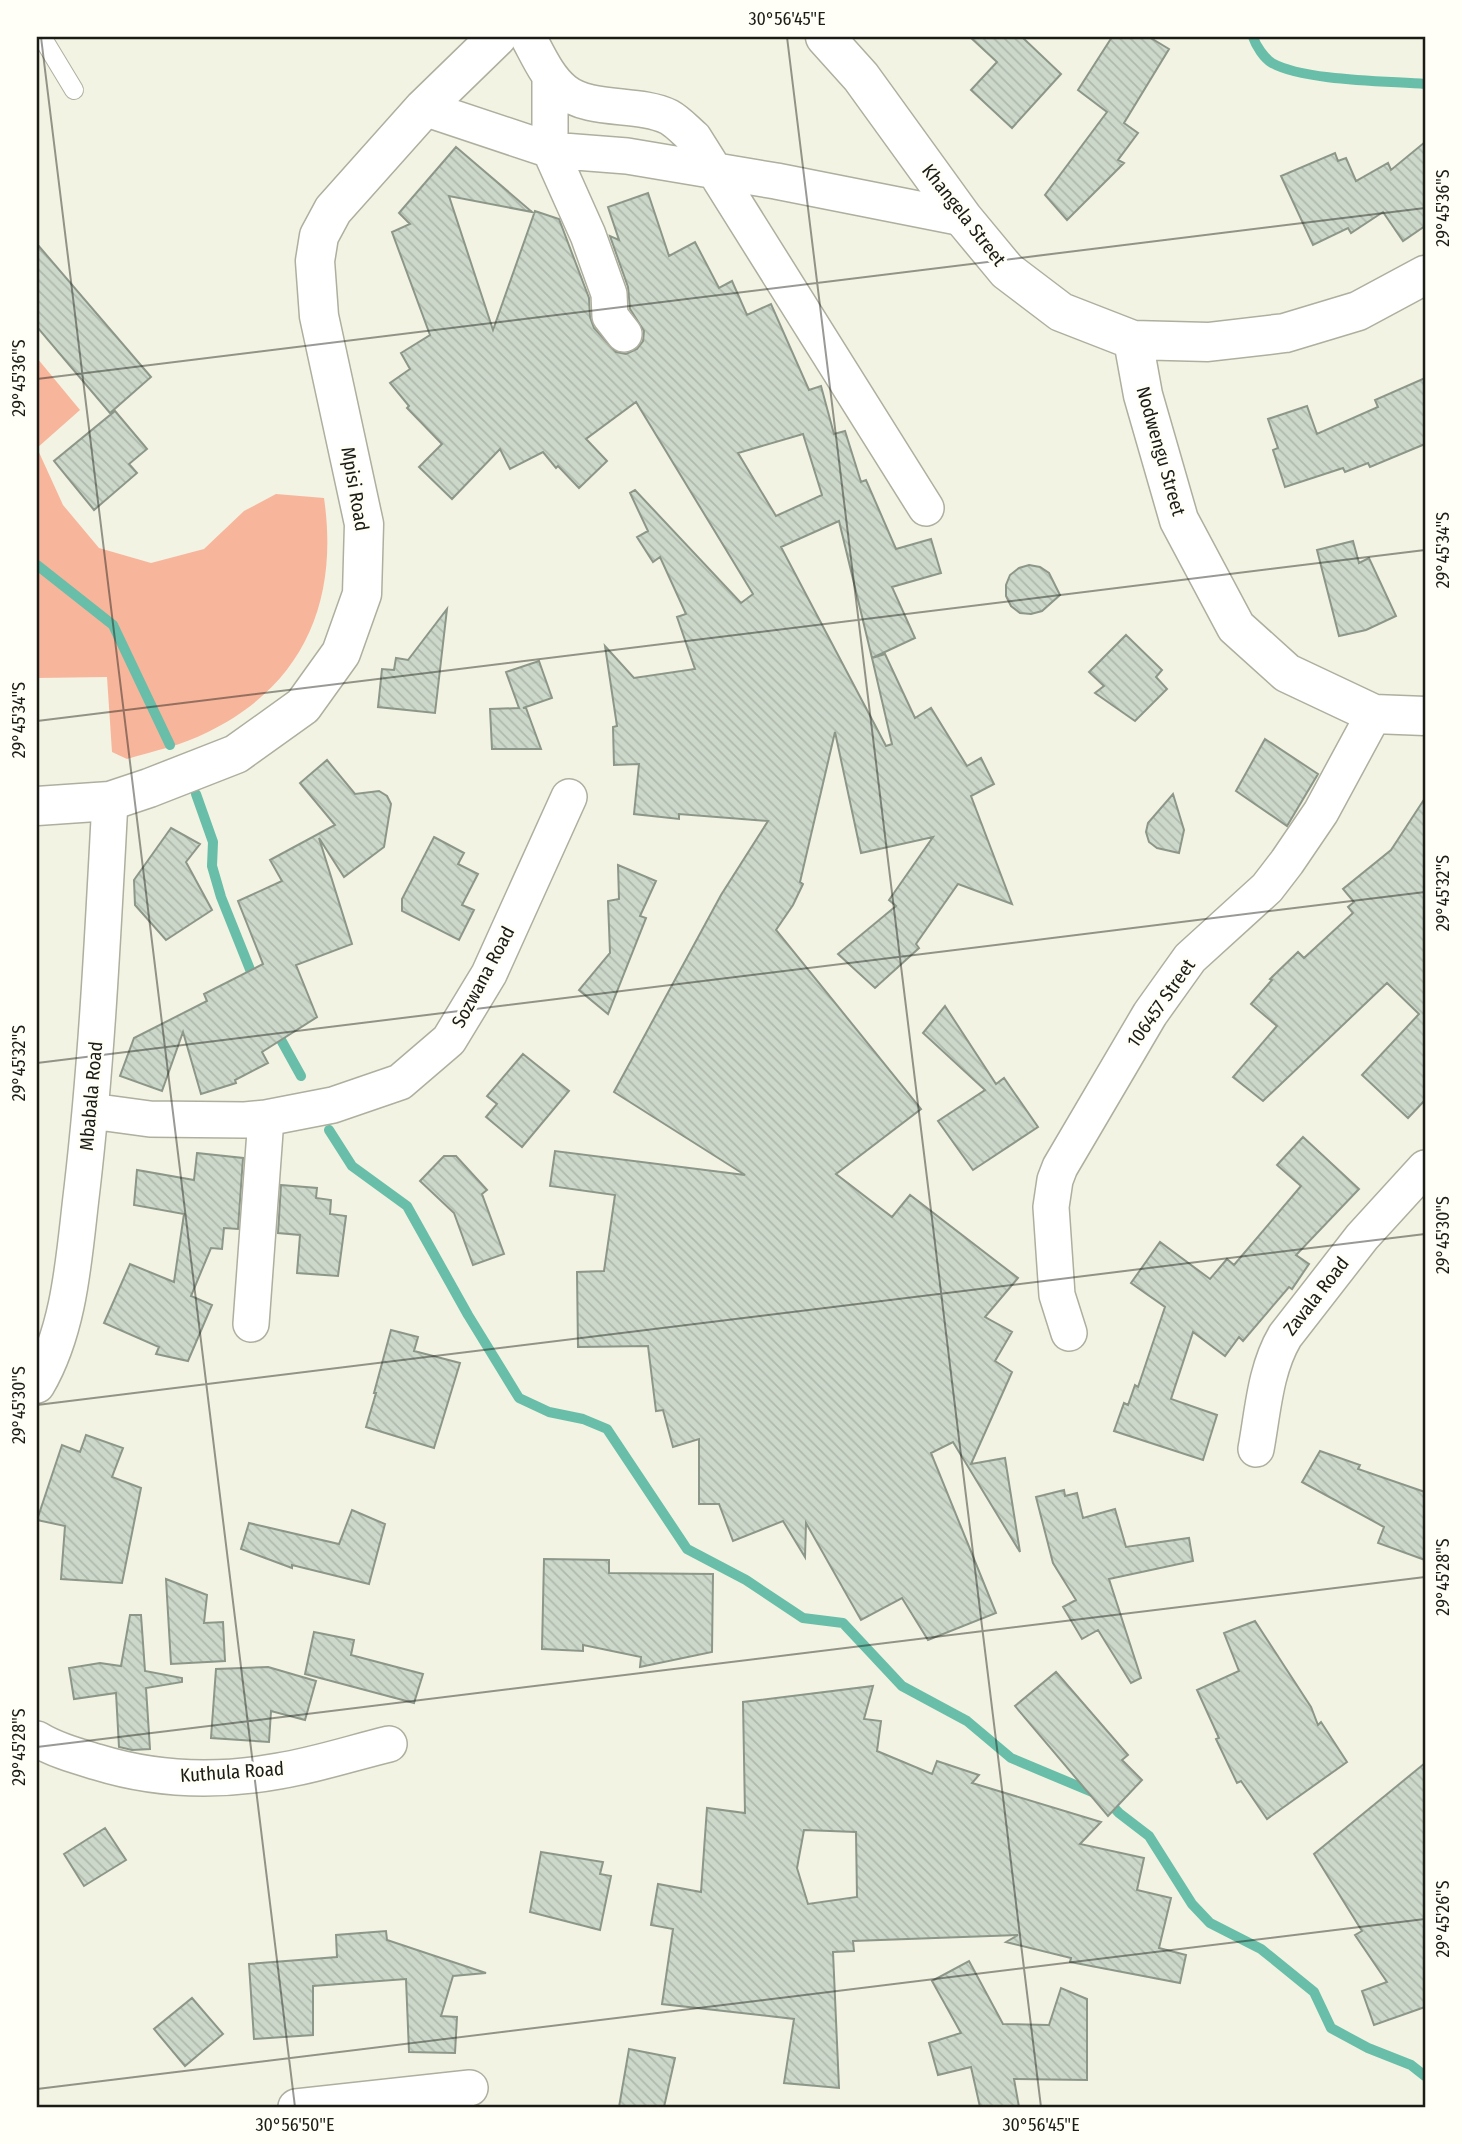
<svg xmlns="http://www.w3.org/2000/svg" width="1462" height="2144" viewBox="0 0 1462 2144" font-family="'Fira Sans Condensed',sans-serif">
  <defs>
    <pattern id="building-back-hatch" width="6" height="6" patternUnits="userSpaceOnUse" patternTransform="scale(1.75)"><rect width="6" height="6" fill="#ccd8ca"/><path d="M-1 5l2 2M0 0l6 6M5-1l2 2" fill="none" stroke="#afb9ad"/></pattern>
  </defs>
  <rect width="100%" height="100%" fill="#f2f3e2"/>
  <path fill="#f7b59c" d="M37 358 80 410 37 448 63 505 99 548 151 563 204 549 244 511 276 494 324 498C339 601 304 685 208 732 183 745 154 751 127 759L112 752 107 677 37 678Z"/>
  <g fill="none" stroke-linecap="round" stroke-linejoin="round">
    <path stroke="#68bea8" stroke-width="10" d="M1253 37C1256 46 1264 58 1272 63 1304 81 1387 81 1425 84
      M37 565 113 625 170 745
      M196 794 213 842 212 866 221 897 255 982
      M275 1029 301 1076
      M329 1130 352 1166 407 1206 468 1315 519 1398 549 1412 583 1419 607 1429 687 1549 746 1580 803 1618 843 1623 902 1686 967 1721 1011 1758 1104 1797 1119 1813 1149 1836 1192 1904 1210 1923 1261 1949 1314 1992 1331 2028 1368 2048 1411 2065 1425 2076"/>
  </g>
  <path fill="url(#building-back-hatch)" stroke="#8c978a" stroke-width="2" fill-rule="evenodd" d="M970 37H1022L1061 74 1012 128 971 90 997 62Z
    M1112 37H1149L1169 49 1124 123 1138 133 1118 160 1124 163 1067 220 1045 195 1107 112 1078 90Z
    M1425 142V226L1403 241 1383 212 1351 233 1348 228 1313 245 1281 176 1335 153 1338 161 1346 158 1356 181 1388 163 1391 170Z
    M456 147 532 212 449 196 493 330 535 211 559 219 589 298 590 317 594 328 616 352 626 354 637 349 643 341 644 331 630 309 628 287 610 236 619 240 608 207 648 193 669 256 695 242 719 288 732 281 747 315 771 304 809 390 821 386 834 434 845 431 861 482 866 480 896 549 931 539 941 573 892 587 915 638 872 658 839 521 781 547 886 746 892 744 872 658 885 654 915 718 931 708 967 766 981 758 994 784 971 796 1012 904 958 884 916 944 919 948 875 988 838 954 896 906 889 900 933 837 861 853 835 732 800 882 803 884 793 905 776 930 921 1109 836 1174 892 1217 910 1195 1018 1278 985 1317 1012 1332 995 1361 1012 1372 971 1464 1005 1458 1020 1552 953 1442 931 1453 996 1613 928 1640 902 1598 861 1620 806 1523 805 1557 783 1521 733 1541 719 1504H699V1439L673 1447 663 1410 656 1411 648 1346 578 1347 577 1272 604 1271 615 1195 550 1186 555 1151 745 1175 614 1092 721 895 768 821 679 814V819L634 814 639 764 614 765 613 727 617 726 605 646 634 678 695 669 677 617 686 614 660 557 653 562 637 537 648 531 630 493 635 490 741 603 753 594 636 402 586 439 607 461 579 488 558 466 556 468 543 452 510 469 500 449 452 499 419 467 442 444 407 408 409 406 390 383 410 369 401 353 430 335 392 232 410 224 399 213ZM803 434 822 495 776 516 738 453Z
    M37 244 151 377 110 413 37 327Z
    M1425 378V444L1370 467 1368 463 1345 472 1343 468 1285 487 1273 450 1278 448 1268 419 1307 406 1317 434 1378 407 1375 400Z
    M115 411 147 449 129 464 137 473 94 510 54 461Z
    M1353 541 1359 563 1369 558 1396 616 1366 630 1339 636 1317 550Z
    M1029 565 1040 567 1049 573 1060 595 1042 611 1031 614 1020 613 1011 606 1006 596V585L1010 575 1019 568Z
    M447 609 435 713 378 707 382 669 394 670 396 658 408 660Z
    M1126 635 1162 670 1156 677 1167 689 1135 721 1095 693 1104 686 1089 672Z
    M539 661 552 698 523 708H526L541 749H492L490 709 519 708 506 672Z
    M1265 739 1318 774 1287 826 1236 791Z
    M327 760 355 794 379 791 387 796 391 804 384 847 344 877 319 838 352 944 296 965 317 1017 262 1052 268 1063 235 1080 236 1083 201 1094 183 1032 162 1091 120 1076 134 1038 207 1001 204 994 263 964 238 901 282 881 270 860 335 825 300 783Z
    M1173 794 1184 830 1179 853 1157 848 1149 842 1146 832 1148 823Z
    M1425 798V1100L1408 1118 1362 1075 1419 1014 1387 983 1263 1101 1233 1077 1277 1026 1251 1004 1272 980 1270 979 1298 952 1304 958 1353 913 1348 907 1354 902 1343 889 1391 850Z
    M171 828 200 844 186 862 212 910 166 940 135 905 134 880Z
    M434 837 464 853 458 864 478 874 462 905 474 910 459 940 402 911V899Z
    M618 865 656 881 640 916 646 918 608 1014 579 990 610 953 608 901 619 899Z
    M945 1006 996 1084 1004 1078 1038 1127 973 1170 938 1121 985 1090 923 1033Z
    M523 1054 569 1091 522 1147 486 1117 497 1104 487 1096Z
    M1303 1137 1359 1189 1296 1255 1309 1264 1292 1289 1289 1287 1243 1341 1239 1337 1225 1356 1193 1332 1171 1399 1217 1415 1203 1460 1114 1431 1124 1403 1128 1405 1135 1385 1138 1387 1165 1307 1131 1283 1160 1242 1210 1279 1227 1259 1234 1265 1301 1186 1277 1165Z
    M197 1153 243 1158 238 1229 224 1228 222 1249 211 1248 191 1296 212 1305 188 1361 156 1354 159 1347 104 1323 130 1264 174 1282 184 1214 134 1205 137 1170 194 1180Z
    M444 1156H456L487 1190 482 1194 504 1254 473 1265 454 1213 420 1181Z
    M281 1185 317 1188 316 1198 331 1200 330 1214 346 1216 338 1276 297 1273 300 1235 278 1233Z
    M391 1330 418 1337 414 1351 460 1363 434 1448 366 1427 376 1393H374Z
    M86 1435 123 1448 112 1477 141 1488 122 1583 61 1579 65 1526 37 1520 62 1445 80 1452Z
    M1320 1451 1360 1465 1358 1469 1425 1492V1560L1378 1543 1384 1527 1302 1482Z
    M1064 1490 1065 1496 1077 1493 1083 1518 1115 1509 1126 1547 1189 1538 1193 1561 1109 1579 1141 1678 1131 1683 1098 1630 1082 1639 1063 1607 1076 1600 1053 1563 1036 1497Z
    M352 1510 385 1524 369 1584 292 1565V1568L241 1549 249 1523 339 1544Z
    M544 1559 609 1560V1573L713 1574 712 1652 640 1667 641 1657 583 1645V1651L542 1649Z
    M166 1579 207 1595 204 1623 223 1622 225 1661 171 1664Z
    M130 1615H141L145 1671 182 1678V1682L146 1688 150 1749 132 1750 119 1747 116 1693 74 1699 69 1668 100 1663 121 1666Z
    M1255 1621 1311 1707 1318 1725 1321 1722 1347 1762 1267 1819 1241 1781 1237 1783 1216 1739 1219 1738 1197 1690 1239 1671 1224 1633Z
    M314 1632 354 1640 351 1655 423 1674 414 1703 305 1674Z
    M268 1667 316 1681 305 1720 271 1711 269 1742 211 1738 216 1669Z
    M1056 1672 1128 1755 1122 1760 1142 1780 1108 1816 1015 1706Z
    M873 1686 864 1719 881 1721 877 1751 932 1774 937 1761 979 1775 972 1783 1101 1822 1080 1844 1144 1858 1137 1890 1171 1898 1159 1948 1186 1955 1180 1983 1070 1962 1071 1958 1006 1942 1018 1935 853 1941 854 1951 833 1952 839 2088 784 2083 794 2019 662 2004 673 1929 651 1925 658 1884 701 1892 707 1808 745 1813 743 1702ZM804 1830 856 1832 857 1897 808 1904 797 1868Z
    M1425 1763V2007L1374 2025 1362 1991 1387 1982 1355 1935 1362 1931 1314 1854Z
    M105 1828 126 1860 84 1886 64 1854Z
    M541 1852 603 1862 600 1874 611 1876 600 1930 530 1912Z
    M386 1931 387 1940 486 1973 453 1976 441 2016 457 2017 455 2053 409 2052 406 1979 313 1986V2035L254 2039 249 1964 337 1957 336 1935Z
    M969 1961 1003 2024 1049 2025 1061 1988 1087 1999V2080L1014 2079 1019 2107H980L971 2067 938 2075 929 2043 961 2033 932 1981Z
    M192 1998 223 2034 185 2066 154 2029Z
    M629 2049 675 2058 664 2107H619Z"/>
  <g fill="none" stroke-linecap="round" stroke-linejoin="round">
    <defs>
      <path id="lane" d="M42 37 74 90"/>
      <path id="street" d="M528 37C538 55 547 77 564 91 590 112 638 102 669 117 678 122 686 131 694 138L926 508
        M550 77V150L588 235 609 294 610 316 624 334
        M424 108 550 150 627 156 776 181 963 218
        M91 1111 150 1119 245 1120 266 1118 333 1105 400 1082 449 1040 489 974 569 797
        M251 1324 266 1118
        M1069 1333 1057 1295 1051 1207 1055 1180 1060 1167 1150 1014 1190 958 1267 888 1287 862 1321 812 1374 714
        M37 1385C71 1327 74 1254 82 1189 97 1060 103 930 110 801
        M1256 1449C1263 1411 1265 1370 1285 1336L1362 1237 1425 1168
        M37 1739C55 1750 77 1756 97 1762 155 1780 218 1782 279 1771 316 1765 352 1753 389 1744
        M296 2107 470 2088"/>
      <path id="secondary" d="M825 37 861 77 963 218 1007 271 1061 312 1133 340 1208 342 1285 333 1358 311 1425 275
        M1133 340 1143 395 1179 520 1236 627 1287 673 1374 714 1425 716
        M37 806 110 801 149 788 236 754 303 706 341 653 362 594 364 524 319 316 315 261 319 236 333 210 424 108 497 37"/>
    </defs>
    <use href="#lane" stroke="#aeaf9f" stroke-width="20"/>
    <use href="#street" stroke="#aeaf9f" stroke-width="38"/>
    <use href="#secondary" stroke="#aeaf9f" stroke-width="41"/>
    <use href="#lane" stroke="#fff" stroke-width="18"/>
    <use href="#street" stroke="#fff" stroke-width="35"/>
    <use href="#secondary" stroke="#fff" stroke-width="38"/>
  </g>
  <path fill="none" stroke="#1c1c16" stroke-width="2" stroke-opacity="0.45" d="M41 37 295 2107M787 37 1041 2107M37 379 1425 208M37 721 1425 550M37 1063 1425 892M37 1405 1425 1234M37 1747 1425 1577M37 2089 1425 1919"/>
  <g text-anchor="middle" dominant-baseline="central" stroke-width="6" stroke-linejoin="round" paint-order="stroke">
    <g font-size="19" fill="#1c1c16" stroke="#fffff8">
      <text transform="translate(964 215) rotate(52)">Khangela Street</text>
      <text transform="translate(1161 451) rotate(74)">Nodwengu Street</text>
      <text transform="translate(355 489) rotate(80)">Mpisi Road</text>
      <text transform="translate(483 977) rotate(-62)">Sozwana Road</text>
      <text transform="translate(1161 1003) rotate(-55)">106457 Street</text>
      <text transform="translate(91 1096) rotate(-85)">Mbabala Road</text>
      <text transform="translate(1316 1296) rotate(-52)">Zavala Road</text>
      <text transform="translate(232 1772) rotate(-4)">Kuthula Road</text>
    </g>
  </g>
  <rect width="1462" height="2144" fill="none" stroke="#fffff8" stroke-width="77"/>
  <rect x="38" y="38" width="1386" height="2068" fill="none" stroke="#1c1c16" stroke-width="2.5"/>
  <g font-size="18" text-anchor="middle" fill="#1c1c16">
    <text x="787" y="25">30°56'45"E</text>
    <text transform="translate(1443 208) rotate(-90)" y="6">29°45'36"S</text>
    <text transform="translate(19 378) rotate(-90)" y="6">29°45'36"S</text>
    <text transform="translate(1443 550) rotate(-90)" y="6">29°45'34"S</text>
    <text transform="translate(19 720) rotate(-90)" y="6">29°45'34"S</text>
    <text transform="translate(1443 893) rotate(-90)" y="6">29°45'32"S</text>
    <text transform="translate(19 1063) rotate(-90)" y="6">29°45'32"S</text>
    <text transform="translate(1443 1235) rotate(-90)" y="6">29°45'30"S</text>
    <text transform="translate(19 1405) rotate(-90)" y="6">29°45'30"S</text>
    <text transform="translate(1443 1577) rotate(-90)" y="6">29°45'28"S</text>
    <text transform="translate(19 1747) rotate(-90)" y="6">29°45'28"S</text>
    <text transform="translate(1443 1919) rotate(-90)" y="6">29°45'26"S</text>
    <text x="295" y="2131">30°56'50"E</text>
    <text x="1041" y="2131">30°56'45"E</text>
  </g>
</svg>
